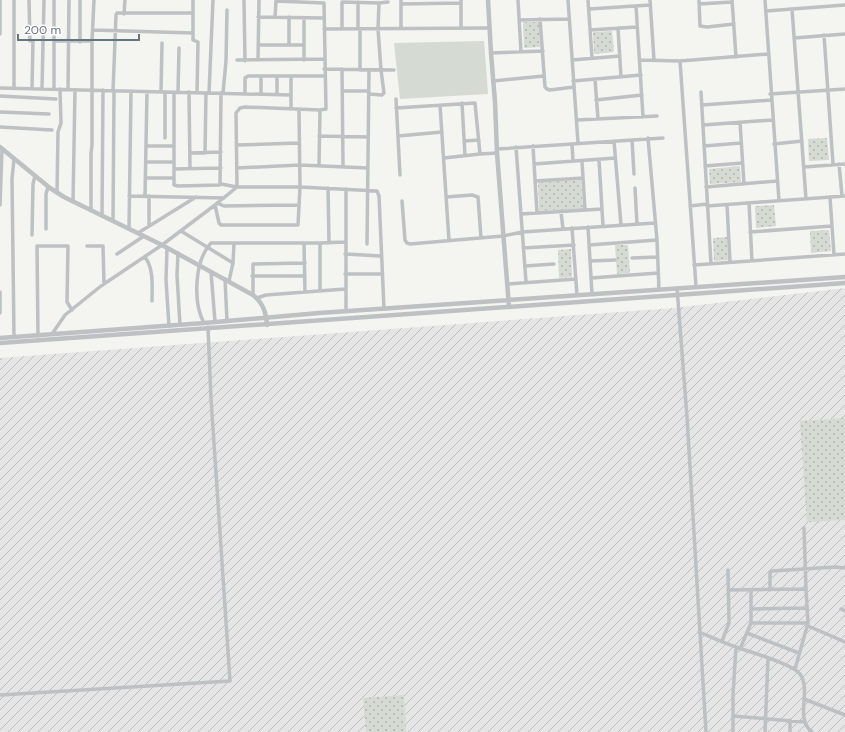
<svg xmlns="http://www.w3.org/2000/svg" width="845" height="732" viewBox="0 0 845 732" font-family="'DM Sans',sans-serif">
  <defs>
    <pattern id="industrial-furrows" width="10" height="10" patternUnits="userSpaceOnUse"><rect width="10" height="10" fill="#e4e5e4"/><path d="M-1 1l2-2M0 10L10 0M9 11l2-2" fill="none" stroke="#bcbebe"/></pattern>
    <pattern id="park-dots" width="8" height="8" patternUnits="userSpaceOnUse"><rect width="8" height="8" fill="#d5dad2"/><path d="M2 2h.1M6 6h.1" fill="none" stroke="#b0b5b0" stroke-width="1.8" stroke-linecap="round"/></pattern>
  </defs>
  <rect width="100%" height="100%" fill="#f4f4f0"/>
  <path fill="url(#industrial-furrows)" d="M845 288V732H0V358L674 308Z"/>
  <path fill="#d5dad2" d="M484 41 488 94 400 99 394 43Z"/>
  <path fill="url(#park-dots)" d="M523 22H539L540 47 524 48Z
    M612 31 614 52 594 54 593 32Z
    M827 138 829 160 809 161 808 139Z
    M740 166 741 182 710 184 709 169Z
    M581 180 583 209 539 211 538 182Z
    M774 205 776 226 756 228 755 206Z
    M829 230 831 251 811 253 810 231Z
    M727 237 728 260 714 261 713 238Z
    M615 245H628L630 273 617 274Z
    M571 249 572 277 559 278 558 250Z
    M845 418V520L807 522 800 421Z
    M404 695 406 732H366L363 698Z"/>
  <g fill="none" stroke-linecap="round" stroke-linejoin="round">
    <path stroke="#bdc1c4" stroke-width="3.5" d="M29 0 30 41H33L32 88
      M54 0V89
      M244 0 245 61
      M401 0V29
      M461 0V28
      M518 0 521 52
      M568 0 578 143
      M588 0 592 58
      M650 0 654 60
      M699 0 700 26 707 27 734 24
      M732 0 736 57
      M765 0 779 201
      M379 3 388 2
      M401 4 461 3
      M699 4 732 2
      M636 6 643 117
      M589 9 650 5
      M792 9 806 199
      M766 11 845 5
      M124 14 125 0
      M258 17 324 18
      M304 18V60
      M540 19 545 87 547 89 550 90 574 87
      M519 20 569 19
      M618 28 621 77
      M324 29 489 28
      M342 29V2L379 3 378 29 381 70 384 93 382 95 369 94
      M358 29V2
      M93 30 193 33V0
      M590 30 637 27
      M193 33V40L198 42 197 93
      M0 34V0
      M824 35 833 164
      M794 38 845 34
      M54 41H92
      M80 42V0
      M258 45H304
      M289 45V17
      M491 53 543 51
      M237 60 324 59
      M258 60 259 0
      M572 60 620 56
      M640 60 680 61 768 54
      M680 61 696 286
      M324 69 394 70
      M342 69 343 166
      M360 70V29
      M261 76V94
      M595 79 598 119
      M493 81 544 76
      M573 81 641 75
      M0 88 291 95V109
      M14 88V0
      M42 89 44 0
      M68 90 69 0
      M113 91 116 15 117 13H193
      M342 91H369
      M161 92 162 43
      M165 92V138
      M174 92V185L178 186 220 185 221 93
      M178 92 179 48
      M189 92 190 169
      M701 92 711 264
      M209 93 213 0
      M223 93 226 61 227 10
      M245 94V78L248 76H291
      M770 94 845 89
      M277 95V76
      M291 95V76H325
      M0 96 56 99
      M396 99 400 175
      M596 100 642 95
      M462 103 465 156
      M440 105 449 241
      M702 105 771 100
      M396 108 475 103 480 154 444 158
      M0 112 49 114
      M577 120 657 116
      M740 122 744 184
      M703 125 772 120
      M0 127 52 130
      M319 136 368 137
      M398 136 442 132
      M648 138 657 240 659 290
      M632 140 634 174
      M464 141 479 140
      M614 141 621 225
      M572 144 573 161
      M774 144 802 141
      M237 145 299 143
      M146 146H174
      M533 146 537 213
      M704 146 741 143
      M516 147 526 282
      M497 149 663 138
      M190 153 221 152
      M205 153 206 93
      M480 154 497 153
      M599 160 603 226
      M582 161 585 210
      M146 162H174
      M534 164 615 158
      M839 164 842 196
      M319 165 320 110
      M705 166 742 163
      M804 167 845 164
      M237 168 300 165 368 168
      M174 169 221 168
      M146 178H174
      M535 181 583 178
      M221 184 237 187H300L377 191 379 196 384 309
      M706 187 777 181
      M328 188 329 242
      M635 188 637 224
      M57 193 58 132 61 123 60 89
      M129 196 224 198
      M145 196 147 92
      M149 196V226
      M446 197 472 195 478 197 481 238
      M830 197 834 255
      M402 201 405 240 407 243 410 244 503 236 522 232 655 223
      M73 202 75 90
      M217 203 224 206 299 205
      M749 203 752 261
      M0 205 2 149
      M215 205 219 223 221 225H298L300 187 299 109
      M727 205 730 262
      M690 206 707 204
      M707 206 845 196
      M91 210V153L92 145V41L94 0
      M561 212 563 229
      M521 214 602 209
      M102 216 103 90
      M113 221 114 91
      M588 227 592 294
      M572 228 577 295
      M46 229V194L48 187
      M129 229 131 91
      M181 231 233 263
      M750 232 832 226
      M138 233 196 197
      M32 235 33 184 35 176
      M304 243 305 292
      M367 244 369 70
      M589 245 657 240
      M87 246H103L104 284
      M167 248 166 280 169 326
      M523 248 574 245
      M178 253 177 275 180 325
      M117 254 144 236
      M345 254 381 256
      M145 257C154 269 152 286 152 301
      M632 258 657 257
      M590 261 615 260
      M694 265 845 254
      M525 266 554 264
      M211 272 215 322
      M345 274H382
      M252 276H305
      M591 278 658 273
      M225 279 227 321
      M229 281 233 263 234 243
      M507 284 576 279
      M677 288 687 417 706 732
      M320 291V243L345 242
      M0 292V313
      M253 295V264L305 263
      M257 298 266 295 345 289
      M346 311V189
      M204 323C193 303 194 261 211 243H320
      M52 334 65 315 101 286 162 245 215 205 237 187 236 113 240 108 245 107 320 110 326 109 324 3 276 1 275 17
      M38 336 37 246H68L67 302 72 310
      M14 337 12 179 14 159
      M804 528 806 589 808 623
      M728 590 806 589
      M770 590V573L772 571 835 567 845 568
      M751 609 807 608
      M841 609 845 611
      M751 623H808L795 669
      M808 626 845 642
      M699 632C711 637 724 643 736 647 750 652 793 664 800 674 812 691 794 718 812 732
      M747 633 799 653
      M722 641 729 623 728 570
      M740 649 751 623V590
      M0 695 230 681 211 399 208 327
      M804 699 845 715
      M733 716 805 722
      M790 720V732
      M733 732V695L736 647
      M765 732 768 659"/>
    <path stroke="#bdc1c4" stroke-width="4.5" d="M488 0 491 53 495 102 497 153 509 307
      M0 147 50 188 64 197 162 245 253 295C263 303 266 312 267 325
      M0 338 204 323 319 313 845 277
      M0 343 845 283"/>
  </g>
  <path d="M18 34v6h121v-6" fill="none" stroke="#65757f" stroke-width="2"/>
  <text x="24" y="34" font-size="12" fill="#65757f" stroke="#ffffff" stroke-width="3" paint-order="stroke">200 m</text>
</svg>
